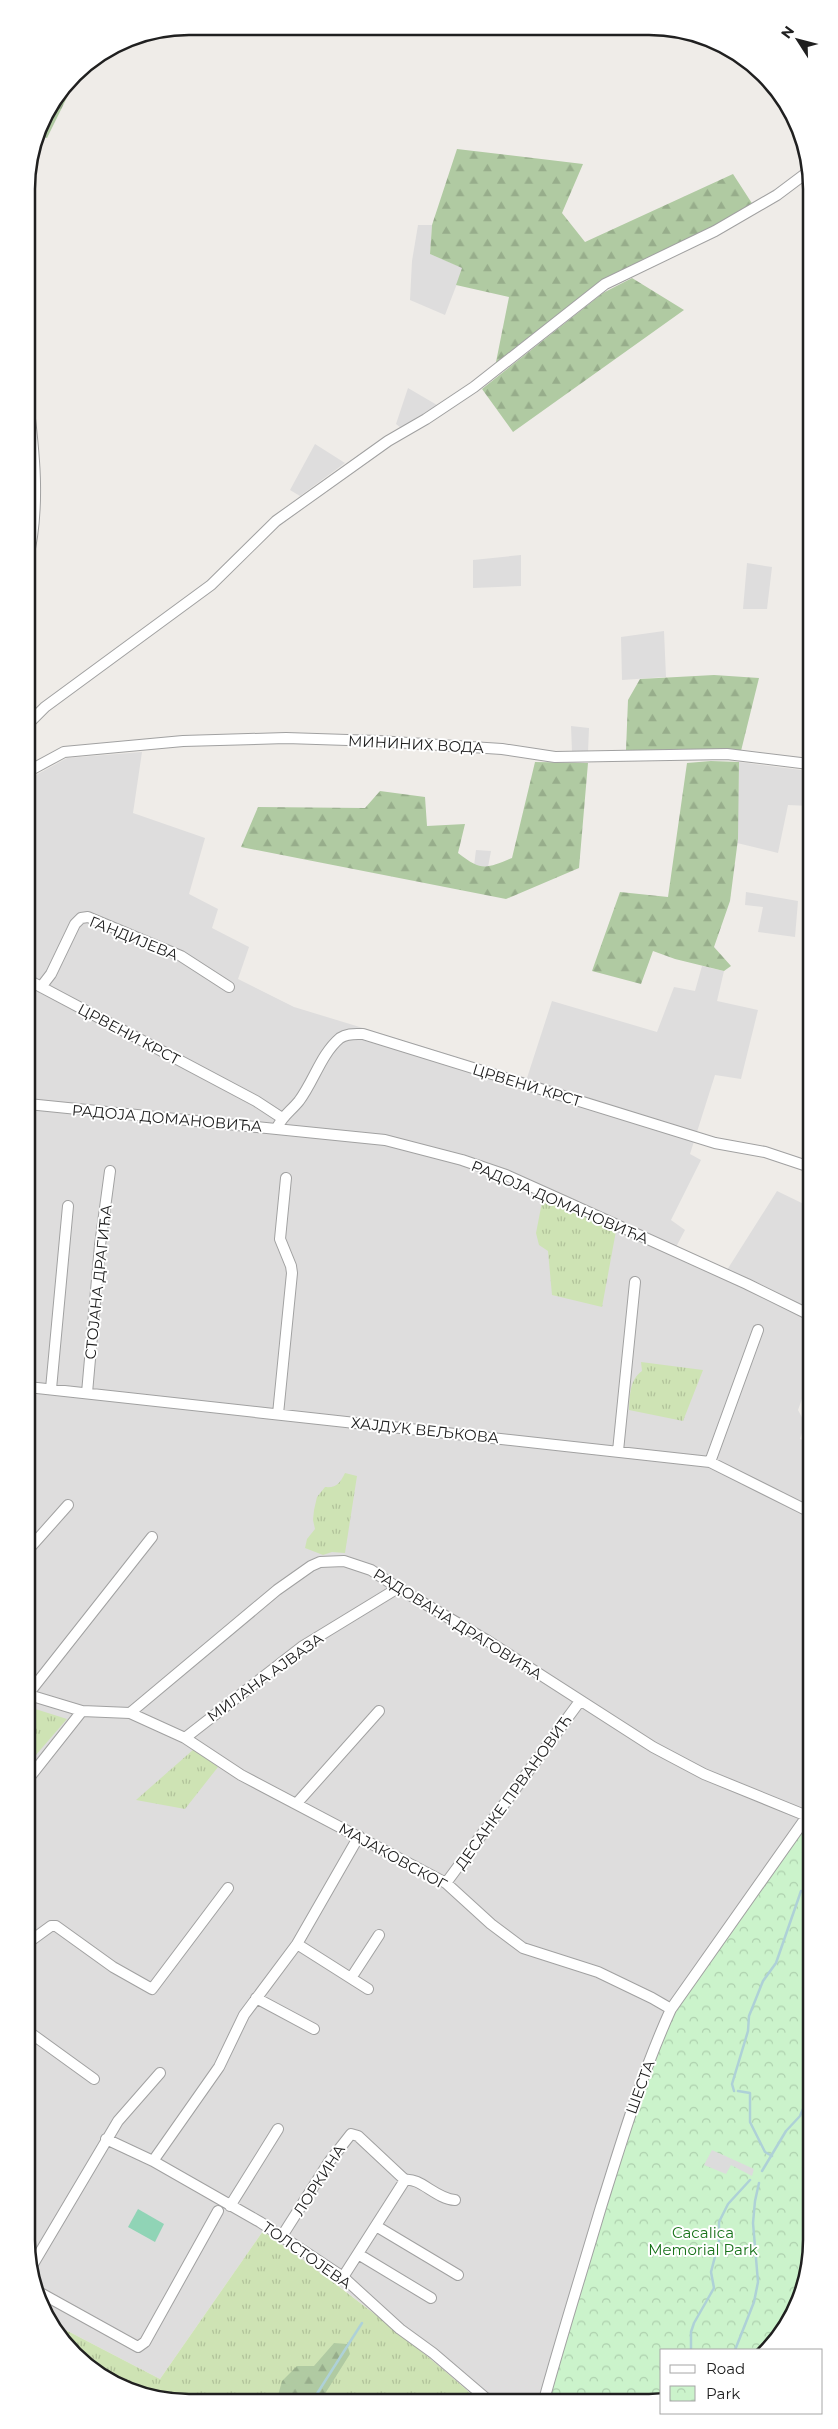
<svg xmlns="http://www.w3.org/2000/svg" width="838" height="2429" viewBox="0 0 838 2429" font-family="Montserrat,sans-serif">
  <defs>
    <pattern id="grass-tufts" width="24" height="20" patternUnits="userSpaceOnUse" patternTransform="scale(1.25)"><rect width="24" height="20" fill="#cee3b4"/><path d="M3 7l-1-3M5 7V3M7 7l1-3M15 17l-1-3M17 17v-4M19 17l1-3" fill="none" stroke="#b1c29a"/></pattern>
    <pattern id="forest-firs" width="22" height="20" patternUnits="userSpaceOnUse" patternTransform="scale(1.25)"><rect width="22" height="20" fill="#b0caa2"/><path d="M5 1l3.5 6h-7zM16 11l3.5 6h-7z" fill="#97ad8b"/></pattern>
    <pattern id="park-crowns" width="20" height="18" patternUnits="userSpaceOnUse" patternTransform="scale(1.25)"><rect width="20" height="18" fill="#cbf3cb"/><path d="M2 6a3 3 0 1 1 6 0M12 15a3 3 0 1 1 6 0" fill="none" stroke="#aed0ae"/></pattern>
  </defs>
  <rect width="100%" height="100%" fill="#efece8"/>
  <path fill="#dedddd" d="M418 225H432L430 254 463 268 445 315 410 300 412 261Z
    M408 388 437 405 401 428 396 424Z
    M315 444 345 463 300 496 290 490Z
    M521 555V586L473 588V560Z
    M747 563 772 567 767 609H743Z
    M664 631 666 677 622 680 621 637Z
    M571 726 589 728 588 752H572Z
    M142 752 133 813 205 838 189 894 218 909 212 928 249 947 238 979 294 1007 527 1078 552 1001 657 1032 674 987 695 991 702 966 724 971 717 1001 758 1010 741 1079 715 1075 690 1154 701 1160 671 1220 685 1230 676 1247 727 1270 777 1191 810 1207V1376L798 1410 805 1423 800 1439 810 1443 811 1811 544 2400H478L444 2369 339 2286 263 2231 160 2379 56 2325 53 2328 48 2321 29 2272 27 780 67 758Z
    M739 762 809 771V806L788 805 778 853 737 843Z
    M476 850 491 851 488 867 474 866Z
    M746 892 798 901 795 937 758 932 763 907 745 905Z"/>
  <path fill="url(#grass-tufts)" d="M543 1197 616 1231 602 1307 552 1295 548 1251 539 1245 536 1233Z
    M641 1362 703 1370 683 1421 629 1410C630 1397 629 1380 642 1371Z
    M345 1473 357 1476 345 1553 332 1552 323 1555 305 1548 307 1539 315 1529 313 1520 314 1510 317 1497 325 1487C337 1488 340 1483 345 1473Z
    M29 1707 67 1719 29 1763Z
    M194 1749 218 1767 185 1809 136 1800Z
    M263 2231C337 2284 410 2339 478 2400H157L117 2386 74 2355 53 2328 56 2325 160 2379Z"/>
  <path fill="url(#forest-firs)" d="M82 67 47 138 38 136 43 117Z
    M457 149 583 164 562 213 585 242 733 174 755 208 605 284 494 372 509 297 456 285 462 268 430 254 432 225Z
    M632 278 684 310 513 432 482 389 603 293Z
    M714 675 759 678 741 751 626 750 628 700 640 679Z
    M711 761 739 762 738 839 730 901 714 947 731 966 724 971 675 959 653 951 641 984 592 971 620 892 668 897 687 763Z
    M535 762 588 763 579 868 506 899 241 847 258 807 365 808 380 791 425 797 427 826 465 824 458 853C481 871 486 869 512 858Z
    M334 2343 347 2344 350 2354 321 2400 277 2399 282 2381 297 2366H314Z"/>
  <path fill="url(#park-crowns)" d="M811 1811V2251L799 2302 768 2350H662V2400H544L661 2031Z"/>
  <path fill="#90d4b6" d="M138 2209 164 2224 155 2242 128 2227Z"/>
  <path fill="#dcdcdc" d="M712 2150 754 2169 752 2176 731 2165 726 2174 704 2165Z"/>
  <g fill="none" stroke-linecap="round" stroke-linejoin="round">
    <path stroke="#aed1d7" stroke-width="2.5" d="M734 2091 732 2084 748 2031 749 2016 763 1981 776 1963 801 1891
      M738 2091 750 2093V2122L765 2152 772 2156
      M762 2171 786 2131 800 2116 811 2090
      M691 2350V2332L694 2323 714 2288 711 2272 719 2241V2222L728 2204 750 2180
      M735 2350 754 2302 758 2282 753 2223 755 2201 759 2183
      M313 2400 362 2323"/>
    <defs>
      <path id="street" d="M27 394C34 449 41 507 27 562
        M27 725 45 707 211 585 276 521 388 441 426 419 474 387 605 284 715 231 777 195 809 171
        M27 772 64 752 183 741 286 738 378 741 502 749 555 757 727 754 809 764
        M28 980 256 1101 282 1118
        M41 987 51 974 75 924 81 918 88 917 181 956 229 987
        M28 1104 385 1140 462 1160 506 1175 564 1201 747 1284 810 1315
        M277 1128C282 1116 291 1111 299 1101 314 1081 321 1054 340 1038 347 1033 355 1034 363 1034L715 1143 765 1152 810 1167
        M28 1387 710 1462 810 1512
        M51 1389 68 1206
        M87 1393 100 1245 110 1171
        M278 1414 292 1273 291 1266 280 1239 286 1178
        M618 1451 635 1282
        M710 1462 758 1330
        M28 1550 68 1505
        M29 1693 152 1537
        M29 1695 82 1711 130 1713 185 1738 241 1775 446 1883 491 1924 523 1948 598 1972 652 1998 671 2009
        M130 1713 277 1590 311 1566 320 1562 344 1561 371 1570 398 1588 488 1641 653 1747 704 1774 807 1816
        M185 1738 303 1646 398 1588
        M29 1778 82 1711
        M297 1803 379 1711
        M446 1883 580 1701
        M29 1942 51 1926H56L113 1967 152 1989 228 1888
        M297 1944 368 1989
        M351 1978 379 1935
        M256 1998 314 2029
        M29 2032 94 2079
        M106 2139 153 2161 260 2222 343 2277 400 2329 433 2353 488 2400
        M153 2161 219 2067 244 2015 297 1944 359 1836
        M230 2206 278 2129
        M376 2226 458 2275
        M282 2236 329 2162 351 2134 358 2136 405 2180
        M358 2254 431 2298
        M29 2271 118 2121 160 2073
        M343 2277 405 2180C420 2177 436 2199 455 2200
        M37 2291 138 2347 145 2342 218 2211
        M544 2400C562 2335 582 2271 601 2207 622 2140 642 2073 671 2009L810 1812"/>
    </defs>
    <use href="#street" stroke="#a1a1a1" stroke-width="12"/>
    <use href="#street" stroke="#fff" stroke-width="10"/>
  </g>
  <g text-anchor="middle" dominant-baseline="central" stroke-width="4" stroke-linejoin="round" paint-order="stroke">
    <g font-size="15" fill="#202020" stroke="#fff">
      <text transform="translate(416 744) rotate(3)">МИНИНИХ ВОДА</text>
      <text transform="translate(134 938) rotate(22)">ГАНДИЈЕВА</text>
      <text transform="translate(129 1034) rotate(28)">ЦРВЕНИ КРСТ</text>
      <text transform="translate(527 1085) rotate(17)">ЦРВЕНИ КРСТ</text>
      <text transform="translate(167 1118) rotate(5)">РАДОЈА ДОМАНОВИЋА</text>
      <text transform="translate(560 1202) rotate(23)">РАДОЈА ДОМАНОВИЋА</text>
      <text transform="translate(98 1282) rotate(-84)">СТОЈАНА ДРАГИЋА</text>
      <text transform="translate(425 1430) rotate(6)">ХАЈДУК ВЕЉКОВА</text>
      <text transform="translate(458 1624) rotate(32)">РАДОВАНА ДРАГОВИЋА</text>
      <text transform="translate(265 1677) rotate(-36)">МИЛАНА АЈВАЗА</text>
      <text transform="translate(513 1792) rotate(-54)">ДЕСАНКЕ ПРВАНОВИЋ</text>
      <text transform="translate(393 1856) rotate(29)">МАЈАКОВСКОГ</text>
      <text transform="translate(640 2087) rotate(-70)">ШЕСТА</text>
      <text transform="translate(319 2180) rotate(-57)">ЛОРКИНА</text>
      <text transform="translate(307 2255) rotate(35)">ТОЛСТОЈЕВА</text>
    </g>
    <g font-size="15" fill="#19731b" stroke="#fff">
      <text x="703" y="2232">Cacalica<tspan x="703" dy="17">Memorial Park</tspan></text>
    </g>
  </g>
  <path d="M0 0H838V2429H0ZM189 35H649A154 154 0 0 1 803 189V2240A154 154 0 0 1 649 2394H189A154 154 0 0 1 35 2240V189A154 154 0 0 1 189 35Z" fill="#fff" fill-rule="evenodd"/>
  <path fill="none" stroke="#202020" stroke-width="2.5" d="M189 35H649A154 154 0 0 1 803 189V2240A154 154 0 0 1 649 2394H189A154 154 0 0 1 35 2240V189A154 154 0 0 1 189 35Z"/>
  <rect x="660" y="2349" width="162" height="65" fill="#ffffff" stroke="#a6a6a6"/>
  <rect x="670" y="2365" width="25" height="8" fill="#ffffff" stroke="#a6a6a6"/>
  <text x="706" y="2374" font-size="15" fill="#202020">Road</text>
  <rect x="670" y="2386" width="25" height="15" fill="url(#park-crowns)" stroke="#a6a6a6"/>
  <text x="706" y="2399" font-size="15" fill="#202020">Park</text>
  <g transform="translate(798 40) rotate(306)" stroke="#ffffff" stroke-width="4" paint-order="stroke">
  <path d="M0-4L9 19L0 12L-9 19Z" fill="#202020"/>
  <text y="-8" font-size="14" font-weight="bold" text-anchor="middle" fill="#202020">N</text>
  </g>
</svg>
